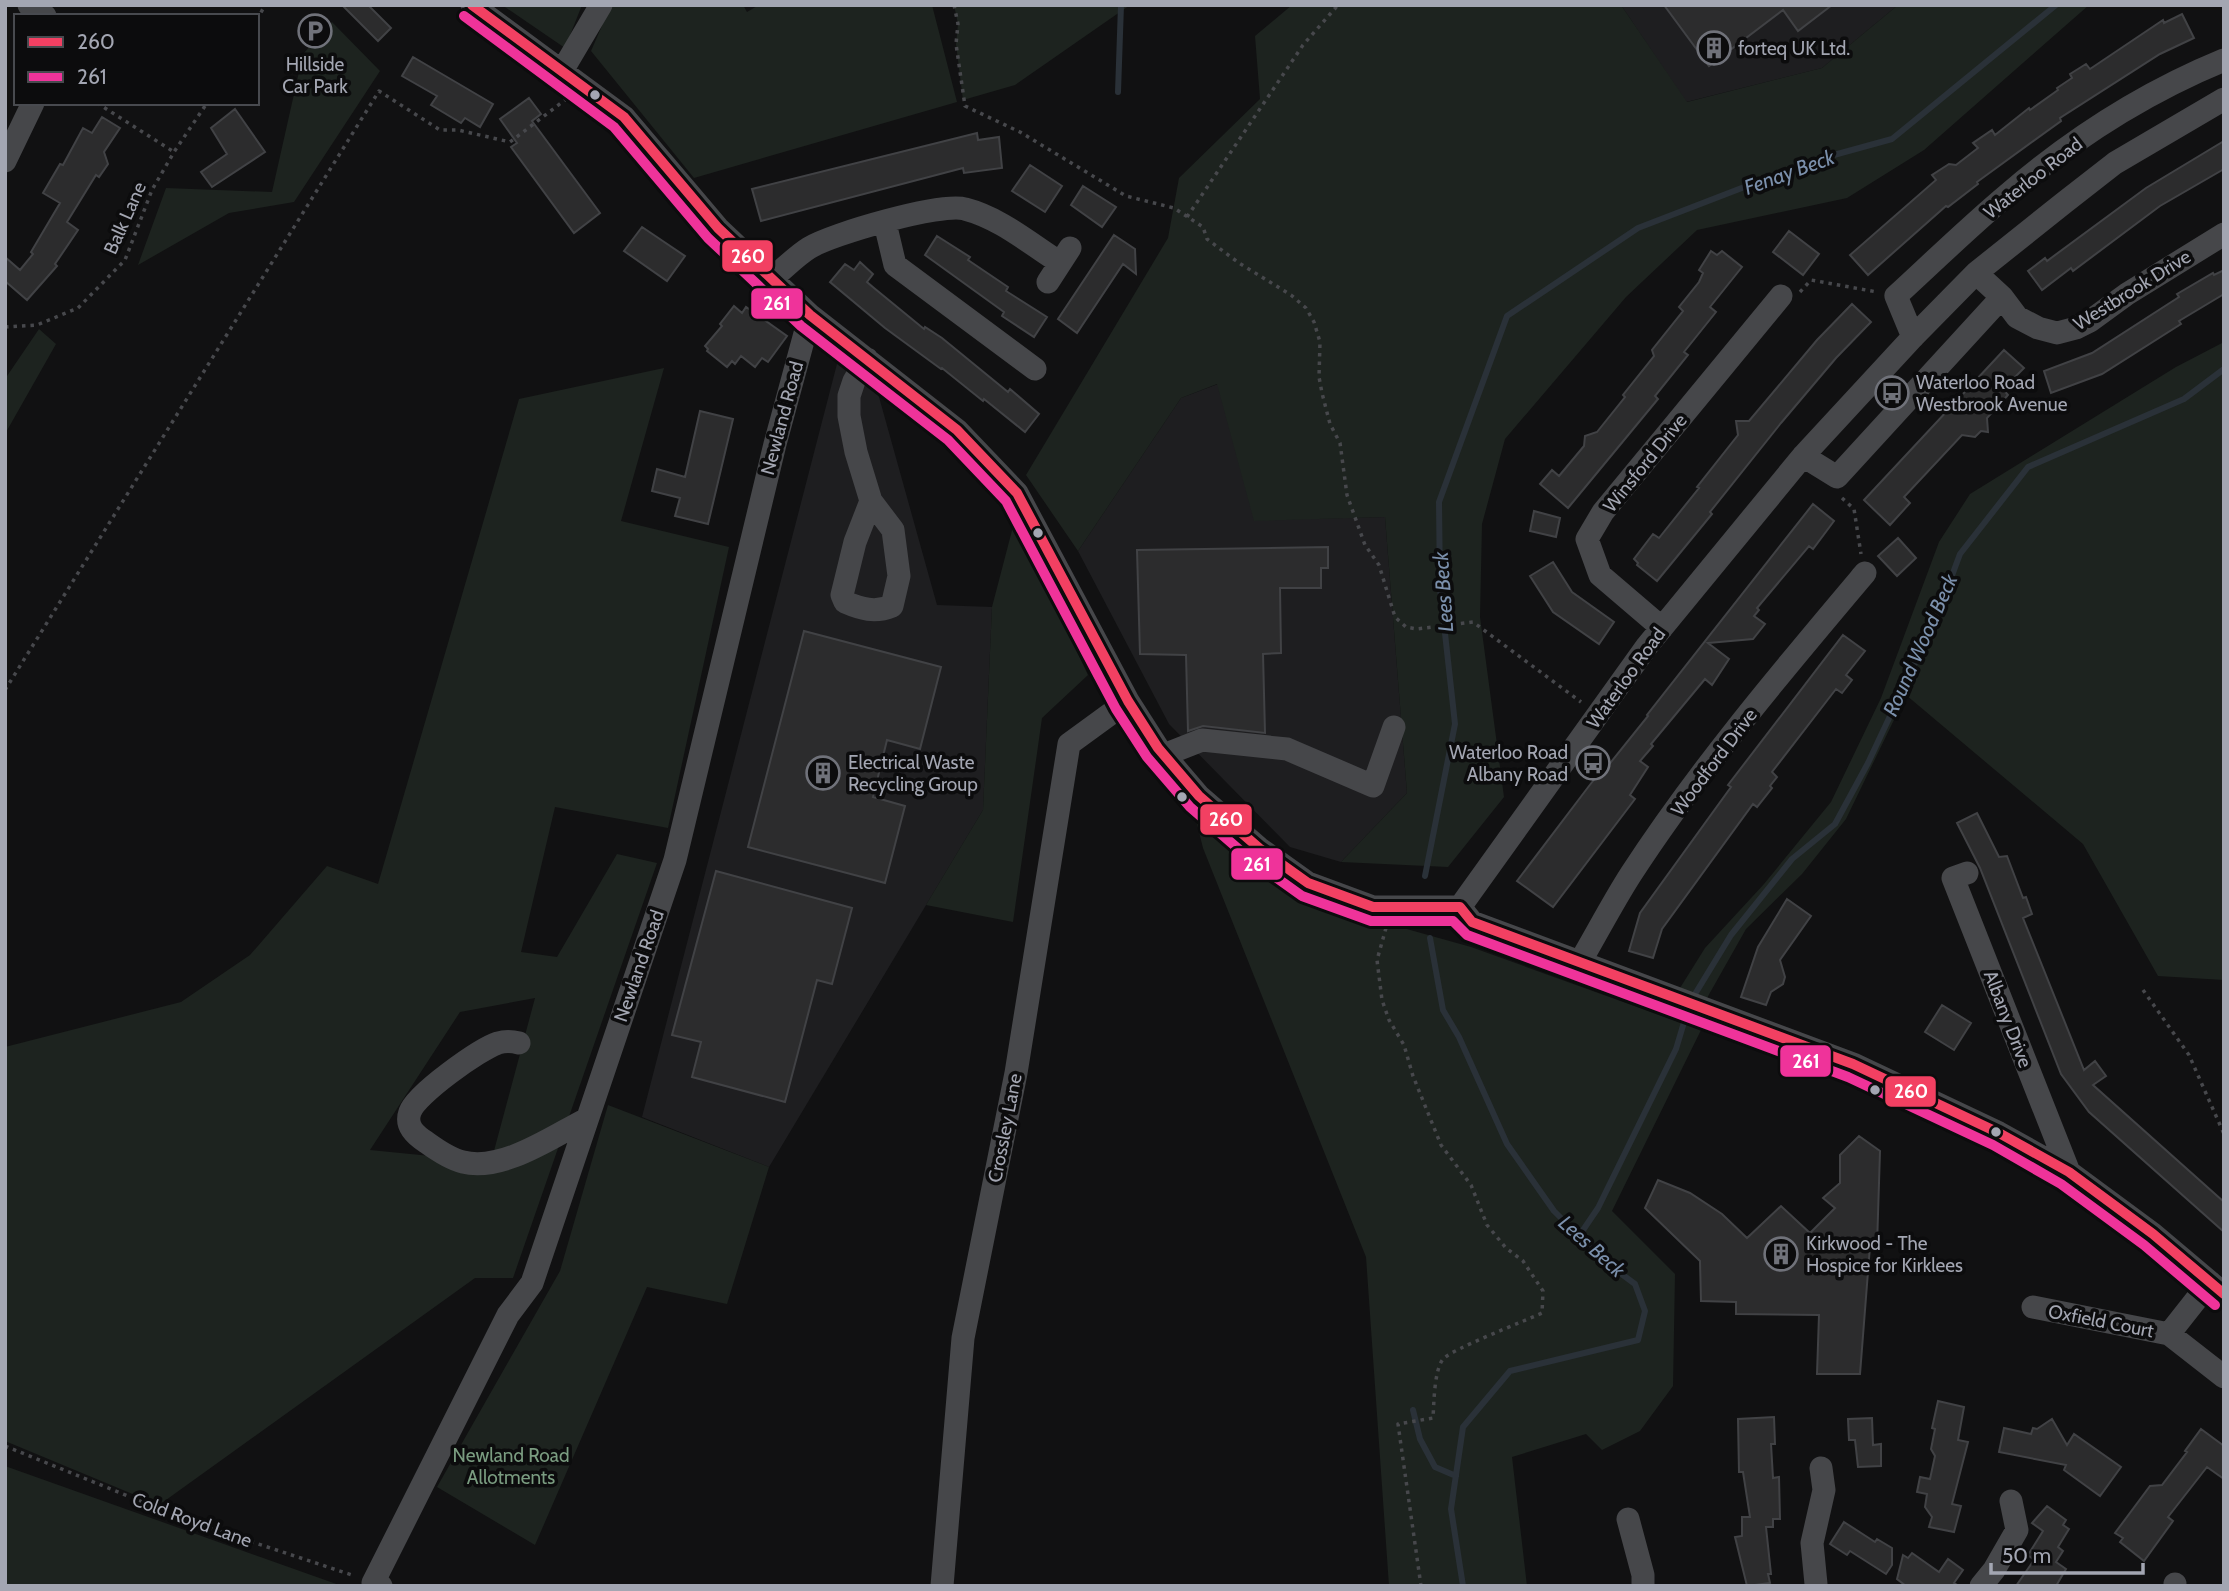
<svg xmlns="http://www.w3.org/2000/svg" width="2229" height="1591" viewBox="0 0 2229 1591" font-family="Cabin,sans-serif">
  <rect width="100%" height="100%" fill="#111112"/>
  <path fill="#1e1e20" d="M1621 5H1898L1822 68 1686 102Z
    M838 360 874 379 937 605 992 607 983 810 769 1167 642 1117Z
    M1218 384 1255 520 1385 517 1407 793 1341 862 1290 847 1169 724 1078 551 1181 398Z"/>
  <path fill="#1d231f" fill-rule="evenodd" d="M502 5H582L565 48Z
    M611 5H743L747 12 759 5H932L957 102 694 178 591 51Z
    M954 5H1130L1015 85 963 100 956 44 958 24Z
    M1292 5H1621L1687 102 1822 68 1898 5H2089L1924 150 1847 198 1697 230 1626 297 1505 439 1482 524 1480 617 1504 797 1448 867 1341 862 1407 793 1385 517 1254 521 1217 384 1181 398 1078 551 1026 475 1168 238 1179 178 1260 99 1255 36Z
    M332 22 380 71 294 202 229 213 138 265 166 188 272 192 303 54Z
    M39 329 56 344 5 434V379Z
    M2224 342V980L2158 976 2083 844 1906 695 1846 819 1802 874 1746 929 1707 998 1680 988 1705 948 1764 884 1831 802 1881 698 1939 542 1970 494 2176 367Z
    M664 368 621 521 729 547 668 828 555 807 521 952 557 957 617 854 657 863 513 1278H475L159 1505 5 1441V1047L181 1002 250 955 327 866 378 884 519 399ZM535 998 491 1162 370 1150 460 1012Z
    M1015 519 1088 675 1042 718 1013 922 926 905 983 810 992 607Z
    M1195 816 1260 869 1328 907 1471 947 1701 1030 1612 1211 1675 1274 1673 1386 1640 1431 1602 1450 1586 1434 1512 1457 1527 1586H1389L1366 1257 1203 848Z
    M608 1105 769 1167 727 1304 647 1287 535 1545 437 1487 560 1271Z
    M5 1466 342 1586H5Z"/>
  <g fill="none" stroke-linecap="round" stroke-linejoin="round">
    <path stroke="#2a3138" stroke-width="6" d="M1118 92 1121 5
      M1425 876 1455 724 1440 588 1439 502 1507 316 1638 228 1812 161 1892 139 2056 5
      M1430 938 1443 1010 1459 1037 1507 1144 1554 1211 1604 1261 1635 1284 1645 1311 1638 1340 1510 1371 1463 1427 1451 1509 1463 1586
      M1692 999 1731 935 1792 859 1835 824 1868 763 1937 616 1960 554 2028 467 2184 399 2224 369
      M1579 1236 1598 1208 1676 1049 1688 1009
      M1413 1410 1420 1439 1435 1467 1456 1476"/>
  </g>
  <path fill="#2c2c2d" stroke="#414245" stroke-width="2" d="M342 5H368L391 28 378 41Z
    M1664 5H1832L1798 31 1783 10 1709 66Z
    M2182 14 2194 38 2160 54 2060 118 2061 121 1977 182 1978 184 1948 207 1946 206 1868 275 1850 255 1936 180 1932 175 1949 164 1956 165 1978 148 1973 143 1992 130 1995 135 2029 108 2030 110 2058 90 2057 88 2072 78 2070 74 2086 64 2090 69 2163 20 2164 23Z
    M413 57 493 104 480 127 465 118 461 123 431 105 437 96 402 76Z
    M529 98 541 114 532 121 600 213 574 233 511 147 517 143 500 119Z
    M235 109 265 152 212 187 201 172 227 154 211 128Z
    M102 117 120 128 104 152 108 164 99 177 96 175 67 222 78 230 55 264 57 266 27 300 5 281V257L20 270 33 254 31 252 60 203 43 193 60 164 63 165 83 128 92 133Z
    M977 133 978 140 999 137 1002 168 964 173 963 168 761 221 752 189Z
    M2224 141V169L2160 206 2073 271 2071 268 2042 290 2028 271 2045 258 2047 261 2146 188Z
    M1030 165 1062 186 1045 212 1012 191Z
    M1083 186 1116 207 1102 227 1071 205Z
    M642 227 685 256 667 281 624 251Z
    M1789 231 1819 254 1803 275 1773 252Z
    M1114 235 1135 249 1136 274 1123 264 1077 333 1058 319Z
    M937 236 970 257 968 260 1008 287 1006 291 1047 317 1034 337 1002 316 1004 312 925 255Z
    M1711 251 1717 255 1722 251 1742 267 1710 307 1716 312 1684 352 1688 355 1655 396 1658 399 1568 508 1540 484 1552 470 1559 476 1584 446 1585 436 1597 432 1625 397 1623 395 1654 356 1652 350 1683 311 1679 307 1699 282 1703 273 1699 270Z
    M860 262 873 274 867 282 874 288 924 329 925 327 942 338 1008 392 1010 389 1039 414 1025 432 984 399 983 401 942 368 941 369 885 328 830 282 845 264 854 270Z
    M2224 270V294L2179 321 2181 324 2102 374 2051 393 2044 371 2092 353 2179 297 2177 294 2213 273 2214 275Z
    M1852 304 1871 322 1836 358 1781 423 1710 512 1712 514 1657 581 1637 565 1638 563 1634 559 1653 534 1659 538 1699 488 1697 487 1738 435 1736 421H1749L1817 340Z
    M734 306 742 313 746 307 787 336 768 362 762 358 755 367 741 356 735 364 732 361 727 367 707 351 708 349 705 346 722 326 720 324Z
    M2004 350 2024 368 2003 389 2008 395 1987 418 1988 432 1981 431 1975 437 1962 435 1904 497 1910 503 1890 525 1864 500Z
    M700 411 733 419 708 524 675 516 680 498 652 491 657 469 685 477Z
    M1813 504 1834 521 1813 549 1809 546 1757 608 1759 610 1754 616 1765 624 1753 639 1708 643 1729 659 1712 685 1705 679 1651 744 1653 746 1640 761 1648 767 1630 795 1635 799 1553 907 1517 881 1589 786 1601 771 1603 772 1648 716 1647 715Z
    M1534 511 1560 518 1556 537 1530 531Z
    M1898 538 1916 558 1897 576 1878 556Z
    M1328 547V568H1321V588H1280L1281 653 1263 654 1265 733 1203 726 1188 731 1186 655 1140 654 1137 550Z
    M1553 562 1572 592 1614 622 1599 644 1553 612 1530 576Z
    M804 631 941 667 920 749 887 740 873 797 905 806 885 883 748 847Z
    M1843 635 1865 651 1846 675 1852 680 1842 693 1836 689 1772 772 1777 777 1770 786 1772 788 1757 807 1753 804 1662 929 1653 958 1629 951 1640 913 1731 787 1728 785Z
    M1977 813 1999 857 2007 856 2023 898 2026 897 2032 914 2023 918 2084 1070 2095 1061 2106 1076 2093 1085 2224 1202V1232L2089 1112 2061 1074 1980 868 1957 823Z
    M716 871 852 908 832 984 817 980 785 1102 692 1077 701 1042 672 1035Z
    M1787 899 1811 916 1780 960 1785 977 1783 984 1771 992 1766 1005 1741 997 1758 947Z
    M1942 1005 1971 1023 1954 1050 1925 1032Z
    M1859 1136 1880 1151 1877 1246H1870L1860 1374H1817L1819 1315 1736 1314V1302L1701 1301 1700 1261 1645 1208 1658 1180 1690 1193 1722 1214 1747 1238 1781 1206 1810 1233 1835 1208 1823 1198 1840 1183V1155Z
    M1938 1401 1964 1407 1958 1440 1968 1442 1952 1504 1961 1506 1954 1532 1929 1527 1932 1517 1925 1507 1927 1494 1917 1492 1920 1477 1930 1479 1935 1456 1931 1449 1935 1429 1932 1428Z
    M1774 1417 1775 1444H1771L1773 1478 1779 1477 1780 1519H1773V1527H1766L1771 1574H1768L1770 1583 1747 1586 1735 1537 1742 1536V1517H1750L1743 1472H1739L1738 1419Z
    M1872 1418 1873 1445 1881 1444V1466L1858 1467 1855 1440H1849L1848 1419Z
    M2052 1419 2067 1445 2074 1434 2121 1467 2100 1496 2064 1470 2066 1465 1999 1452 2004 1428 2031 1434 2033 1428 2037 1429Z
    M2201 1429 2224 1446V1479L2207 1467 2168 1517 2173 1521 2144 1561 2120 1542 2123 1538 2115 1533 2150 1486 2162 1485 2187 1452 2185 1451Z
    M2047 1506 2066 1520 2063 1525 2069 1529 2058 1547 2063 1551 2056 1562 2066 1569 2056 1586H2016L2034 1560 2028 1555 2043 1531 2032 1523Z
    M1844 1522 1875 1542 1877 1539 1892 1548V1565L1886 1574 1850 1551 1847 1555 1830 1544Z
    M1912 1553 1939 1572 1948 1559 1963 1570 1954 1583 1959 1586H1906L1897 1579 1903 1555 1908 1558Z"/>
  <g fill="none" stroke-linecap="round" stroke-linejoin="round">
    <path stroke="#47484c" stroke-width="3.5" stroke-dasharray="3.5 5" stroke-linecap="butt" d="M954 5 958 24 956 44 965 106 1020 132 1126 196 1174 208 1203 227 1207 239 1239 263 1291 295 1306 308 1314 322 1320 342 1319 377 1322 393 1330 424 1340 443 1347 495 1365 545 1379 565 1395 617 1406 627 1417 629 1473 622 1581 702
      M257 20 265 5
      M97 103 174 152
      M1187 217 1303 45 1338 5
      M1800 292 1811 280 1877 292
      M5 327 37 325 78 308 125 260 152 190 174 152 207 103
      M1842 498 1854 509 1861 554
      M5 690 379 91 440 130H458L510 142 565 100
      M1386 928 1377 960 1382 1000 1389 1020 1404 1045 1413 1076 1441 1145 1471 1185 1487 1225 1506 1248 1523 1261 1543 1291 1542 1313C1525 1321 1452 1349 1443 1359 1434 1371 1434 1403 1433 1418L1398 1424 1421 1586
      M2143 990 2189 1055 2224 1134
      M5 1446 192 1522 355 1576"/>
    <path stroke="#46474a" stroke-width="23" d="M29 5 45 16
      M472 5 624 117 718 228 810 315 957 430 1017 493 1128 701 1158 748 1199 796 1259 848 1308 883 1373 907H1460
      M562 71 601 5
      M5 161 33 103
      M885 223 895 265 1035 369
      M1976 273 2002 297 2017 317 2038 328 2057 333 2076 328 2090 321 2127 294 2224 234
      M771 279C784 269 796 256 809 248 831 234 942 202 965 209 1000 218 1029 243 1059 262
      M1048 282 1070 248
      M1913 337 1896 296C1933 262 1969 227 2007 195 2071 140 2146 92 2224 60
      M867 359 854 381 849 396V416L856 452 871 501 855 542 842 595 845 602C861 609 875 613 892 606L899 576 893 530 871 501
      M1803 456 1837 477 2002 297
      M1662 628 1600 575 1587 539 1603 512 1781 296
      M1164 755 1202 740 1287 749 1373 786 1394 727
      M1967 873 1953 878 2069 1172
      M1460 907 1647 646 1803 456 1913 337 1976 273 2065 202 2115 163 2224 99
      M1460 907 1472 922 1853 1064 1999 1133 2069 1172 2153 1234 2224 1294
      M1580 962C1597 933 1613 902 1631 874 1700 768 1784 669 1865 573
      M519 1043C511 1041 505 1041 498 1043 480 1049 416 1094 410 1112 405 1126 415 1135 426 1142 437 1150 450 1159 463 1162 503 1172 553 1136 587 1119
      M2033 1307 2169 1334 2224 1377
      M2169 1334 2210 1282
      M1628 1519 1643 1575V1586
      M1816 1584 1812 1543 1824 1490 1821 1468
      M381 1586 373 1583 508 1315 532 1283 675 860 775 444 810 315
      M942 1586 963 1338 1016 1073 1069 744 1128 701
      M1981 1586 1994 1570 2017 1530 2011 1501
      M2175 1586V1584"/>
    <defs>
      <path id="bus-1" d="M472 5 624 117 718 228 810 315 957 430 1017 493 1128 701 1158 748 1199 796 1259 848 1308 883 1373 907H1460L1472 922 1853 1064 1999 1133 2069 1172 2153 1234 2224 1294"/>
      <path id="bus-2" d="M464 16 614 127 708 238 801 326 948 440 1006 501 1116 709 1147 757 1190 807 1250 859 1302 896 1371 921H1453L1467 935 1848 1077 1993 1145 2061 1184 2144 1245 2215 1305"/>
    </defs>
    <use href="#bus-1" stroke="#0c0c0d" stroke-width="16"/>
    <use href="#bus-2" stroke="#0c0c0d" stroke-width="16"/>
    <use href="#bus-1" stroke="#f24062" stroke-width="10"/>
    <use href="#bus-2" stroke="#ef339a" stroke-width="10"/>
  </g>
  <defs>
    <symbol id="parking-ring" viewBox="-11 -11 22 22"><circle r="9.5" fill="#0c0c0d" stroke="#70727a" stroke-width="1.5"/><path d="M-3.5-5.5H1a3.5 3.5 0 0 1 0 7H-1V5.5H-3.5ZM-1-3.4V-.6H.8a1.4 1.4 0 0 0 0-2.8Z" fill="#70727a"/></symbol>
    <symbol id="building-ring" viewBox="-11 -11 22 22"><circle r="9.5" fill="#0c0c0d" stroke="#70727a" stroke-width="1.5"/><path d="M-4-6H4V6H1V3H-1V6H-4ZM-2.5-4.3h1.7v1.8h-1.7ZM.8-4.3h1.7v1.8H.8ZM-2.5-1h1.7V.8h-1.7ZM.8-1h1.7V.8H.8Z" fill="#70727a"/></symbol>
    <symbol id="bus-ring" viewBox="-11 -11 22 22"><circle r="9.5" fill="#0c0c0d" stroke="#70727a" stroke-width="1.5"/><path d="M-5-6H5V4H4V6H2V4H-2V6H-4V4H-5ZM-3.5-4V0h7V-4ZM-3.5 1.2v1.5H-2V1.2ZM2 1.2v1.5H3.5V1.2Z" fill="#70727a"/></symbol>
  </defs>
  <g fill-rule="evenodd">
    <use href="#parking-ring" x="296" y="12" width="38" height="38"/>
    <use href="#building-ring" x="1695" y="29" width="38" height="38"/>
    <use href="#bus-ring" x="1873" y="374" width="38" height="38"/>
    <use href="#bus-ring" x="1574" y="744" width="38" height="38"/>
    <use href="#building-ring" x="804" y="754" width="38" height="38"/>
    <use href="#building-ring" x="1762" y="1235" width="38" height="38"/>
  </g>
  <g fill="#a3a6b2" stroke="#0c0c0d" stroke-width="2.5">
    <circle cx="595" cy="95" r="6"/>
    <circle cx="1038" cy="533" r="6"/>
    <circle cx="1182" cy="797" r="6"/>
    <circle cx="1875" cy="1090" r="6"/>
    <circle cx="1996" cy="1132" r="6"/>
  </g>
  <g text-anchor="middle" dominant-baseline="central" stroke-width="7" stroke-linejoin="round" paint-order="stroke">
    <g font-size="19" fill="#a3a6b2" stroke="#0c0c0d" text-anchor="start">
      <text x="1738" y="48">forteq UK Ltd.</text>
      <text x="315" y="64" text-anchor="middle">Hillside<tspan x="315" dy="22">Car Park</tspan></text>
      <text x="1916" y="382">Waterloo Road<tspan x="1916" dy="22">Westbrook Avenue</tspan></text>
      <text x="1568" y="752" text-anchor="end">Waterloo Road<tspan x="1568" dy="22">Albany Road</tspan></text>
      <text x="848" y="762">Electrical Waste<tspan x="848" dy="22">Recycling Group</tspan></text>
      <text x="1806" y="1243">Kirkwood - The<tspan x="1806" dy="22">Hospice for Kirklees</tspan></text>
    </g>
    <g font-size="19" fill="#a3a6b2" stroke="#0c0c0d">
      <text transform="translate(2033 178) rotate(-38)">Waterloo Road</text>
      <text transform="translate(125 218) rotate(-66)">Balk Lane</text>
      <text transform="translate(2132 290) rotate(-32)">Westbrook Drive</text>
      <text transform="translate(782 418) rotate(-75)">Newland Road</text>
      <text transform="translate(1645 463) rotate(-51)">Winsford Drive</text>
      <text transform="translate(1626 678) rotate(-54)">Waterloo Road</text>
      <text transform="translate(1714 762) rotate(-53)">Woodford Drive</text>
      <text transform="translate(639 966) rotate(-71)">Newland Road</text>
      <text transform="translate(2008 1019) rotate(69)">Albany Drive</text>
      <text transform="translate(1005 1128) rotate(-79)">Crossley Lane</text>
      <text transform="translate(2101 1321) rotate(11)">Oxfield Court</text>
      <text transform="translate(192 1520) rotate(20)">Cold Royd Lane</text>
    </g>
    <g font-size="19" fill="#7a9c80" stroke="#0c0c0d">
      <text x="511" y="1455">Newland Road<tspan x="511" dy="22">Allotments</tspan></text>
    </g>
    <g font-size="21" font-style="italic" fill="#7b90ac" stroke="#0c0c0d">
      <text transform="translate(1789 172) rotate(-20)">Fenay Beck</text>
      <text transform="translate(1443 592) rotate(-94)">Lees Beck</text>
      <text transform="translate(1920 645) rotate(-66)">Round Wood Beck</text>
      <text transform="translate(1592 1246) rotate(42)">Lees Beck</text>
    </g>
  </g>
  <g stroke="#0c0c0d" stroke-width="2.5">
    <rect x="721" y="239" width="53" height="34" rx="7" fill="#f24062"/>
    <rect x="750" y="287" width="54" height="33" rx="7" fill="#ef339a"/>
    <rect x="1199" y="803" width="54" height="33" rx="7" fill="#f24062"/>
    <rect x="1230" y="847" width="54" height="34" rx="7" fill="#ef339a"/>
    <rect x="1779" y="1044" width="53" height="34" rx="7" fill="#ef339a"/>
    <rect x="1884" y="1075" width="53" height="33" rx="7" fill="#f24062"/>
  </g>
  <g font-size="19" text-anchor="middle" font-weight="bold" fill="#fff">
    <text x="748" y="263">260</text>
    <text x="777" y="310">261</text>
    <text x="1226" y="826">260</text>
    <text x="1257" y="871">261</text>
    <text x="1806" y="1068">261</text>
    <text x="1911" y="1098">260</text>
  </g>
  <rect width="2229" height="1591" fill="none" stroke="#a3a6b2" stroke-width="14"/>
  <rect x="14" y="14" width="245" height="91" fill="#0c0c0d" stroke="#484a4f" stroke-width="2"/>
  <rect x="28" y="37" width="35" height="10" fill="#f24062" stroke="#484a4f" stroke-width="2"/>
  <text x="77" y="49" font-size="21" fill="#a3a6b2">260</text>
  <rect x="28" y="72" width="35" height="10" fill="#ef339a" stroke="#484a4f" stroke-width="2"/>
  <text x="77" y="84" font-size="21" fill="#a3a6b2">261</text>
  <path d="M1991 1563v10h152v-10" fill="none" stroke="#a3a6b2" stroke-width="3.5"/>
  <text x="2002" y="1563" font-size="21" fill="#a3a6b2" stroke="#0c0c0d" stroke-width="5" paint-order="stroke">50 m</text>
</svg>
